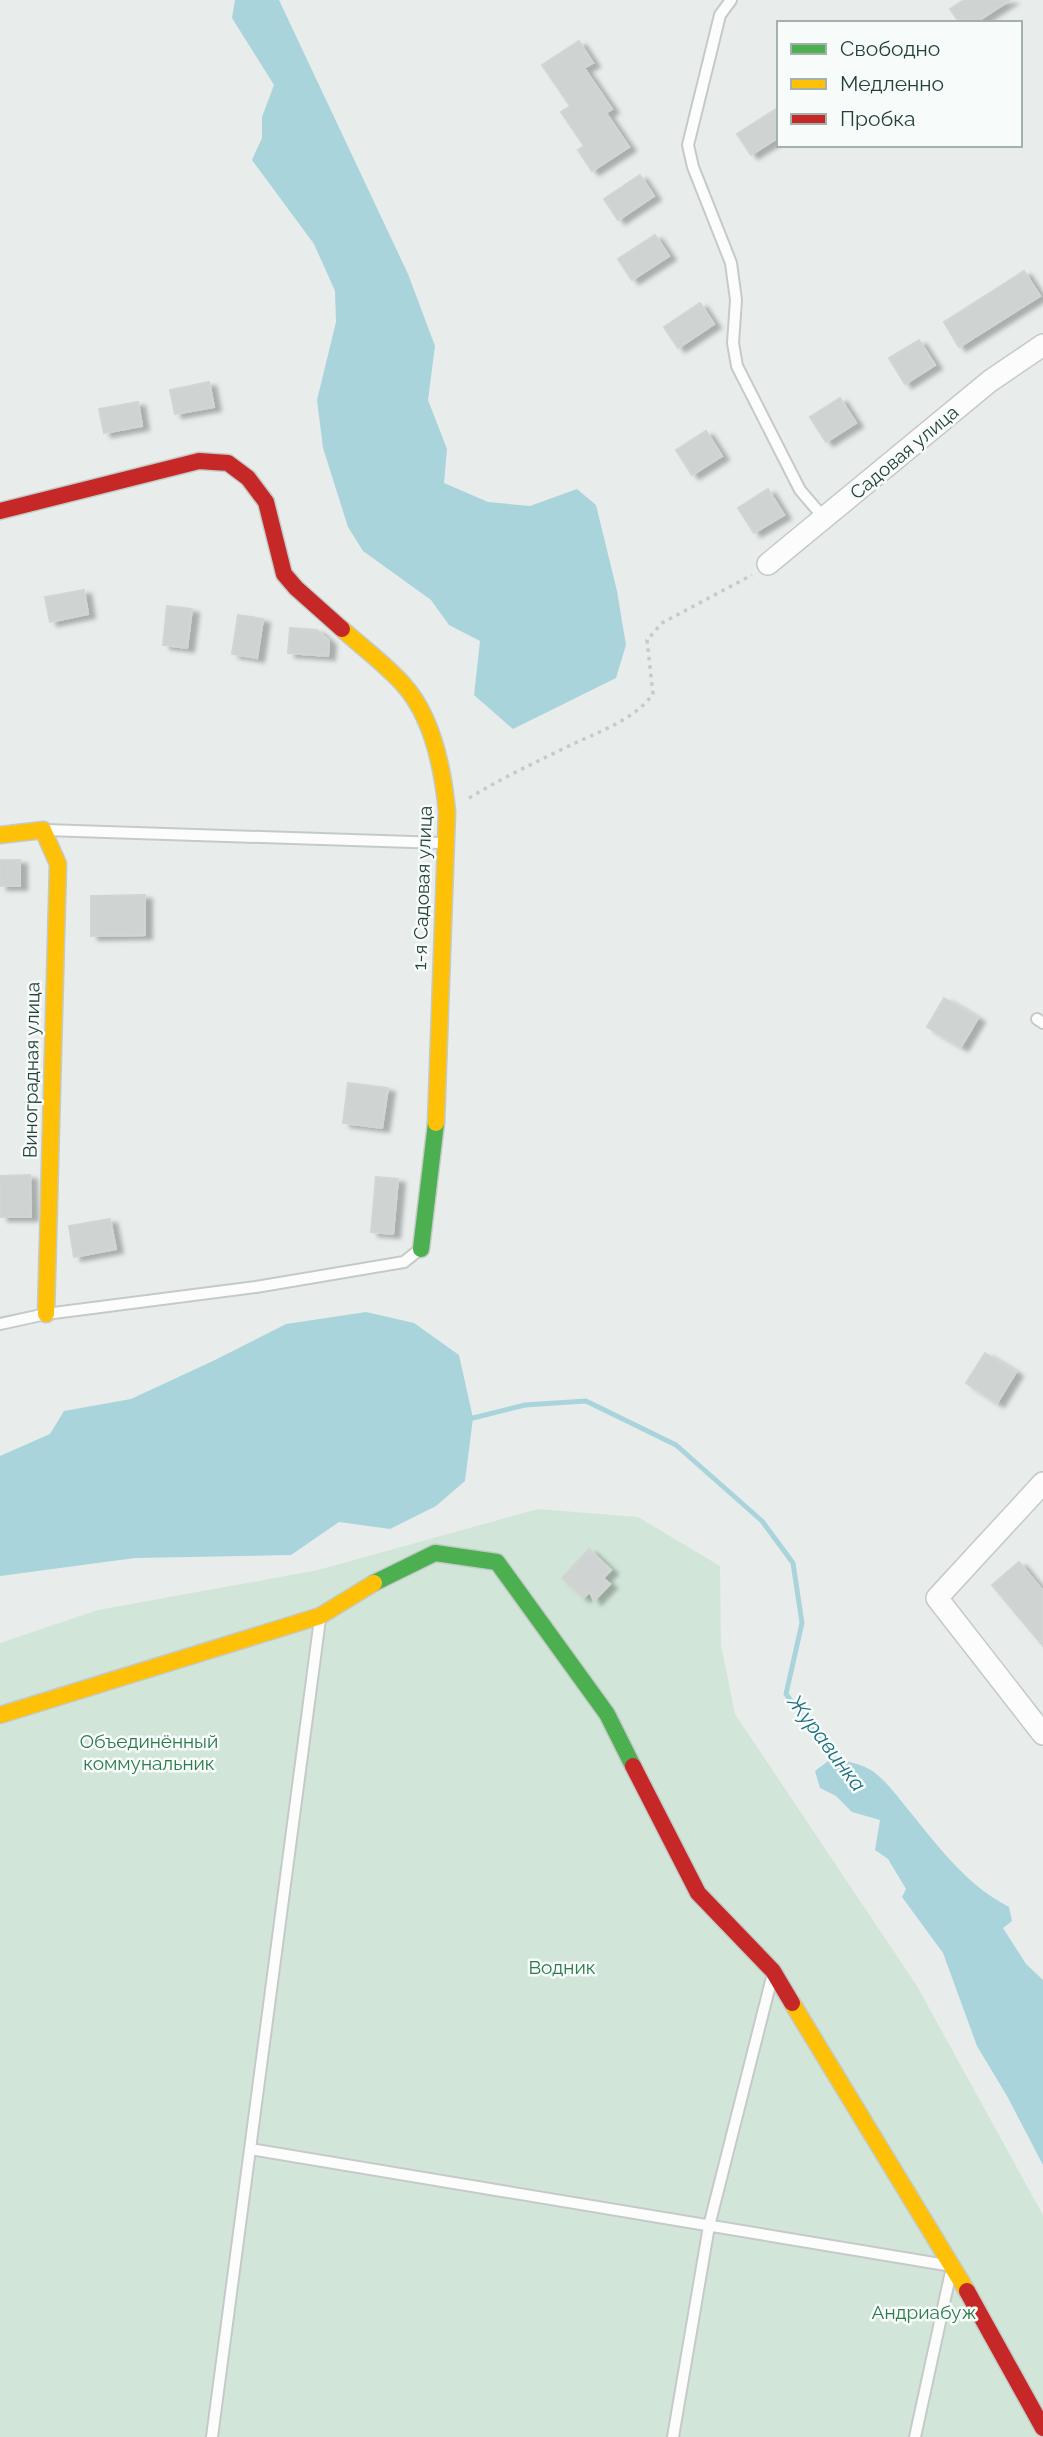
<svg xmlns="http://www.w3.org/2000/svg" width="1043" height="2437" viewBox="0 0 1043 2437" font-family="Raleway,sans-serif">
  <defs>
    <filter id="shadow"><feDropShadow dx="7" dy="4" stdDeviation="2" flood-color="#0004"/></filter>
  </defs>
  <rect width="100%" height="100%" fill="#e8edeb"/>
  <path fill="#d1e6d8" d="M538 1509 638 1517 720 1566 721 1645 735 1714 917 1986 1043 2215V2437H0V1643L98 1610 318 1570Z"/>
  <path fill="#a9d4db" d="M235 0H279L408 274 435 346 428 400 447 449 444 483 488 502 530 506 577 489 596 505 617 591 626 645 616 678 513 729 474 695 480 641 449 625 431 600 363 551 348 527 323 448 317 400 336 322 335 291 314 244 252 160 262 138V117L274 85 232 18Z
    M366 1312 414 1323 459 1355 473 1418 465 1481 436 1506 390 1529 339 1522 291 1555 135 1558 0 1576V1456L50 1434 64 1411 131 1399 215 1360 286 1324Z
    M832 1758C844 1761 859 1763 869 1769 884 1777 900 1800 911 1813 939 1848 968 1886 1009 1907L1012 1921 1003 1928 1026 1964 1043 1980V2165L1007 2096 977 2046 943 1953 902 1897 906 1889 888 1859 875 1850 880 1820 852 1812 836 1796 820 1788 815 1771Z"/>
  <g fill="none" stroke-linecap="round" stroke-linejoin="round">
    <path stroke="#a9d4db" stroke-width="5" d="M473 1418 525 1405 586 1401 676 1445 762 1521 793 1563 802 1623 786 1694 836 1761"/>
  </g>
  <path fill="#cfd4d2" stroke="#d1d6d4" stroke-width="2" filter="url(#shadow)" d="M964 0H1010L975 23H960L950 9Z
    M579 41 593 63 584 68 612 109 606 113 629 147 592 171 578 150 584 146 561 112 570 106 542 65Z
    M779 107V137L751 155 737 134Z
    M640 175 654 196 618 220 604 199Z
    M655 235 669 256 632 280 618 259Z
    M1024 271 1040 296 959 347 944 322Z
    M700 303 714 324 678 348 664 327Z
    M919 340 935 365 905 384 889 358Z
    M209 382 214 407 175 414 170 390Z
    M840 398 856 423 826 442 810 417Z
    M138 402 142 426 104 433 99 409Z
    M706 431 722 456 692 475 676 450Z
    M768 489 784 515 754 533 738 508Z
    M84 590 88 614 50 622 45 597Z
    M167 606 192 609 187 648 163 645Z
    M238 615 263 619 257 658 232 654Z
    M290 628 317 630 329 641 328 656 288 653Z
    M0 860H20V886H0Z
    M145 895V935L91 936V896Z
    M944 998 978 1018 961 1047 927 1027Z
    M348 1083 388 1088 382 1128 343 1123Z
    M30 1175 31 1217H1L0 1176Z
    M376 1177 398 1179 393 1234 371 1232Z
    M110 1219 116 1249 74 1257 69 1226Z
    M985 1353 1016 1372 997 1403 966 1383Z
    M589 1549 611 1570 603 1578 610 1584 594 1601 590 1592 583 1598 562 1578Z
    M1019 1562 1043 1591V1646L992 1585Z"/>
  <g fill="none" stroke-linecap="round" stroke-linejoin="round">
    <defs>
      <path id="lane" d="M731 0 720 15 688 145 693 167 731 263 736 300 733 343 737 366 800 490 824 518
        M46 830 442 843
        M1037 1019 1043 1023
        M0 1324 46 1314 256 1287 404 1262 419 1250
        M250 2149 946 2265
        M212 2437 320 1619
        M673 2437 709 2226 771 1981
        M915 2437 950 2276"/>
      <path id="street" d="M768 564 990 381 1043 345
        M1043 1483 937 1598 1043 1734"/>
      <path id="fast" d="M421 1249 436 1123
        M374 1583 435 1553 497 1562 607 1714 633 1766"/>
      <path id="slow" d="M342 629C362 647 385 664 403 684 433 717 443 769 447 812L436 1123
        M0 835 43 830 58 864 46 1314
        M0 1715 320 1616 374 1583
        M792 2003 967 2291"/>
      <path id="jam" d="M0 511 199 461 228 463 248 478 266 502 284 574 296 588 342 629
        M633 1766 698 1893 773 1971 792 2003
        M967 2291 1043 2428"/>
    </defs>
    <use href="#lane" stroke="#c5cac8" stroke-width="14"/>
    <use href="#street" stroke="#c5cac8" stroke-width="24"/>
    <use href="#fast" stroke="#c3cbc8" stroke-width="19"/>
    <use href="#slow" stroke="#c3cbc8" stroke-width="19"/>
    <use href="#jam" stroke="#c3cbc8" stroke-width="19"/>
    <path stroke="#c3ccca" stroke-width="3.5" stroke-dasharray="3.5 5" stroke-linecap="butt" d="M469 798C502 778 536 762 571 745 600 731 634 720 653 694L647 640 662 623 752 575"/>
    <use href="#lane" stroke="#fcfcfc" stroke-width="10"/>
    <use href="#street" stroke="#fcfcfc" stroke-width="21"/>
    <use href="#fast" stroke="#4caf50" stroke-width="16"/>
    <use href="#slow" stroke="#ffc107" stroke-width="16"/>
    <use href="#jam" stroke="#c62828" stroke-width="16"/>
  </g>
  <g text-anchor="middle" dominant-baseline="central" stroke-width="5" stroke-linejoin="round" paint-order="stroke">
    <g font-size="19" fill="#24423a" stroke="#f7fbf9">
      <text transform="translate(904 452) rotate(-40)">Садовая улица</text>
      <text transform="translate(422 888) rotate(-88)">1-я Садовая улица</text>
      <text transform="translate(31 1070) rotate(-89)">Виноградная улица</text>
    </g>
    <g font-size="19" fill="#2d7a4b" stroke="#f7fbf9">
      <text x="149" y="1741">Объединённый<tspan x="149" dy="22">коммунальник</tspan></text>
      <text x="562" y="1967">Водник</text>
      <text x="924" y="2312">Андриабуж</text>
    </g>
    <g font-size="21" font-style="italic" fill="#1c6f80" stroke="#f7fbf9">
      <text transform="translate(827 1743) rotate(53)">Журавинка</text>
    </g>
  </g>
  <rect x="777" y="21" width="245" height="126" fill="#f7fbf9" stroke="#a3b1ad" stroke-width="2"/>
  <rect x="791" y="44" width="35" height="10" fill="#4caf50" stroke="#a3b1ad" stroke-width="2"/>
  <text x="840" y="56" font-size="21" fill="#24423a">Свободно</text>
  <rect x="791" y="79" width="35" height="10" fill="#ffc107" stroke="#a3b1ad" stroke-width="2"/>
  <text x="840" y="91" font-size="21" fill="#24423a">Медленно</text>
  <rect x="791" y="114" width="35" height="10" fill="#c62828" stroke="#a3b1ad" stroke-width="2"/>
  <text x="840" y="126" font-size="21" fill="#24423a">Пробка</text>
</svg>
